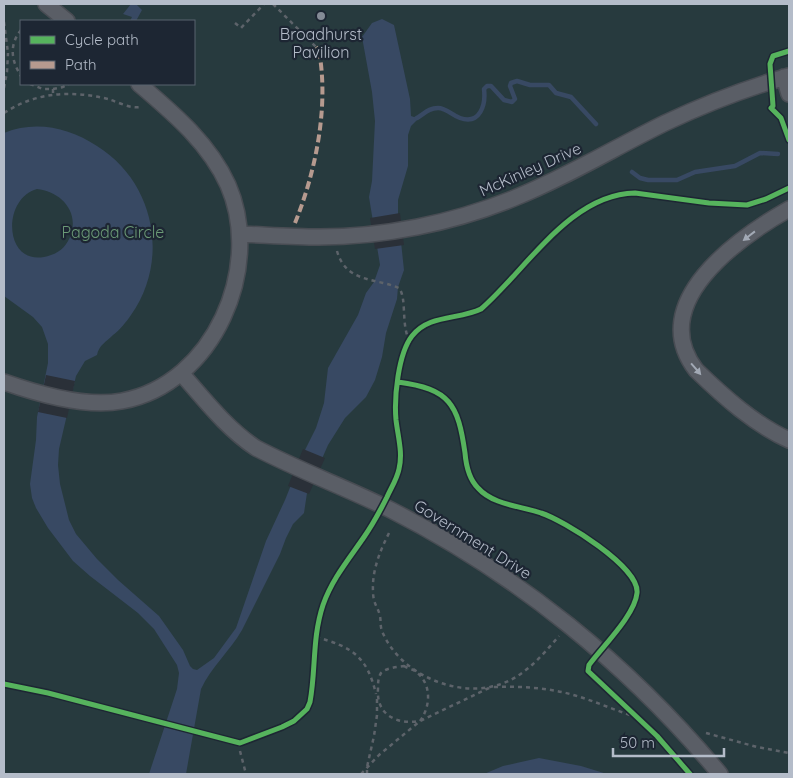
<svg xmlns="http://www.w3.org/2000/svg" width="793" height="778" viewBox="0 0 793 778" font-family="Quicksand,sans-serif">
  <rect width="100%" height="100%" fill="#2a3038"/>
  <path fill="#273a3e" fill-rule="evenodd" d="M4 4H789V774H4ZM21 21H194V84H21Z"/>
  <path fill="#384963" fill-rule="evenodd" d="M131 4H136L142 10 136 21H130L132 17 123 14Z
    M382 19 394 25 410 99 411 116 414 117 422 115 411 126 408 135V166L398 200V214L404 270 398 287 397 299 386 333 382 357 375 380 366 397 345 418 328 445 307 493 304 513 293 524 286 538 280 554 242 630C230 651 211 667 201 689L186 774H149L177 689 179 673 177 665 154 629 138 613 90 576 73 561 48 528 36 508 32 498 30 484 36 440 37 417 48 363V344L42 327 33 317 4 296V133C36 120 69 128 97 146 155 182 170 260 131 315 126 322 120 330 113 335 106 342 99 345 97 355L85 361 76 376 59 449 58 465 60 484 69 520 76 534 97 559 118 580 159 616 183 650 190 666 193 669 197 670 214 658 236 628 266 541 285 500 305 450 316 428 324 403 328 368 358 315 366 293 374 282 380 265 369 197 372 181 375 121 372 92 362 37 372 23ZM37 189C59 191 79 210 71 234 68 244 61 252 51 255 4 272 0 199 37 189Z
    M539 758 581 766 607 774H484L503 766Z"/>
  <path fill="#2a3038" d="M400 213 404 245 375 249 370 218Z
    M46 375 75 381 67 418 38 412Z
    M303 449 325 458 309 494 288 486Z
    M163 720 196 728 194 734 161 726Z"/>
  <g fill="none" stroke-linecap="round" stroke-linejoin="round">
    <path stroke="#384963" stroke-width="4.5" d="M417 118C425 113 429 108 438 108 446 108 452 115 460 118 480 125 486 105 484 89L487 86H491L504 100 512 102 515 99 510 86 511 83 517 81 530 85H549L556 93 571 97 596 124
      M632 172 640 178 648 180H677L695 172 735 166 760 153 778 154"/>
    <defs>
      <path id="street" d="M46 4 67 21
        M784 77 789 94
        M789 209C738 238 645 303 696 370 724 397 754 424 789 440
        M240 234C266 235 293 237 319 237 384 237 452 223 512 199 565 178 614 148 665 123 705 104 747 88 789 76
        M181 373C205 400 226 428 256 448 300 471 347 488 391 510 517 574 629 665 720 774
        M4 382C38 394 86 408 122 401 214 384 264 267 228 185 209 143 173 113 139 84"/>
    </defs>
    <use href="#street" stroke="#484c53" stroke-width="18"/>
    <path stroke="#5d636a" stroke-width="2.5" stroke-dasharray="4 4" stroke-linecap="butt" d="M273 4 316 47
      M4 22 8 53
      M235 23 241 28 264 4
      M21 30C9 45 11 60 21 76
      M307 38 315 30
      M30 84 43 89H53V94
      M4 88 7 72 8 53
      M53 89 63 87 69 84
      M4 113C36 92 71 90 108 99 118 102 130 109 141 107
      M337 251C346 283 376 278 399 288 407 298 401 324 409 340
      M389 533C380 551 372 570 373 591 373 604 378 607 380 616 381 621 380 626 382 631 398 671 449 695 490 687 521 681 540 658 559 636
      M316 637C352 647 367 656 376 694
      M404 666C407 668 412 669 415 671 432 683 431 706 420 721 397 725 376 715 378 689 378 683 378 678 381 673 386 668 397 667 404 666Z
      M494 687C523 686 553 688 580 697 599 703 617 711 636 717
      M706 733 757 747 789 753
      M240 743V751L246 774
      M361 774 379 755 420 721 489 688
      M367 774V767L374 736 377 715V699"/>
    <use href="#street" stroke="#5a5e66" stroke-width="15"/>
    <path stroke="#b69a8f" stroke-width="4" stroke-dasharray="8 4" stroke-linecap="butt" d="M295 223C316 171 329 106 319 51L316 47"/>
    <defs>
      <path id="cycleway" d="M789 51 773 56 770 64 773 106 771 108 781 118 789 140
        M398 382C450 389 458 404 465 453 466 465 469 479 478 488 493 505 521 506 541 513 563 520 640 567 637 593 635 615 602 647 589 665L588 671 657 736 690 774
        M4 684 48 693 240 743 282 727 294 721 307 709 310 702C316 670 312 638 323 605 332 579 349 559 364 537 373 524 380 511 387 497 391 488 397 479 399 469 403 453 398 437 396 420 394 398 398 354 412 336 429 314 459 320 481 309 526 270 570 194 635 193L709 203 747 205 766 199 789 188"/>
    </defs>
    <use href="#cycleway" stroke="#1d2633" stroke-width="8"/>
    <use href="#cycleway" stroke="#56b35d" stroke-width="5"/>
  </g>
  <defs><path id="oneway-solid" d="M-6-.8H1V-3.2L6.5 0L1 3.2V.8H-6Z" transform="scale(1.25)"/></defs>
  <g fill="#a2a9b5">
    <use href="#oneway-solid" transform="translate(749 236) rotate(142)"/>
    <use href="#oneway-solid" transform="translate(696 369) rotate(49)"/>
  </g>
  <circle fill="#848b96" stroke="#1d2633" stroke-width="2" cx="321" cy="16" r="5"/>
  <g text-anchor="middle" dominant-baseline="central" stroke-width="4.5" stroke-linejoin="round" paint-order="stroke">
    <g font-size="16" fill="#b4bcc9" stroke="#1d2633">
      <text x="321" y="34">Broadhurst<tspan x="321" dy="18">Pavilion</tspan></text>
    </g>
    <g font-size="16" fill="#b4bcc9" stroke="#1d2633">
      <text transform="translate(530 169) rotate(-24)">McKinley Drive</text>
      <text transform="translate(473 539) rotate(32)">Government Drive</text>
    </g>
    <g font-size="16" fill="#6b9a76" stroke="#1d2633">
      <text x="113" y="232">Pagoda Circle</text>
    </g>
  </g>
  <rect width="793" height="778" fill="none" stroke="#b4bcc9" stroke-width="10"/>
  <rect x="20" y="20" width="175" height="65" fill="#1d2633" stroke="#59626f"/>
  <rect x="30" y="36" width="25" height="8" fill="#56b35d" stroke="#59626f"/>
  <text x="65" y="45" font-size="15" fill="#b4bcc9">Cycle path</text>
  <rect x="30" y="61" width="25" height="8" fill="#b69a8f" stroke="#59626f"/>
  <text x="65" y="70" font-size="15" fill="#b4bcc9">Path</text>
  <path d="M613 748v8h111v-8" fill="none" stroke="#b4bcc9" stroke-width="2.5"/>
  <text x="620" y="748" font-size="15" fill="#b4bcc9" stroke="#1d2633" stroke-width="4" paint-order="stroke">50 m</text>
</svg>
